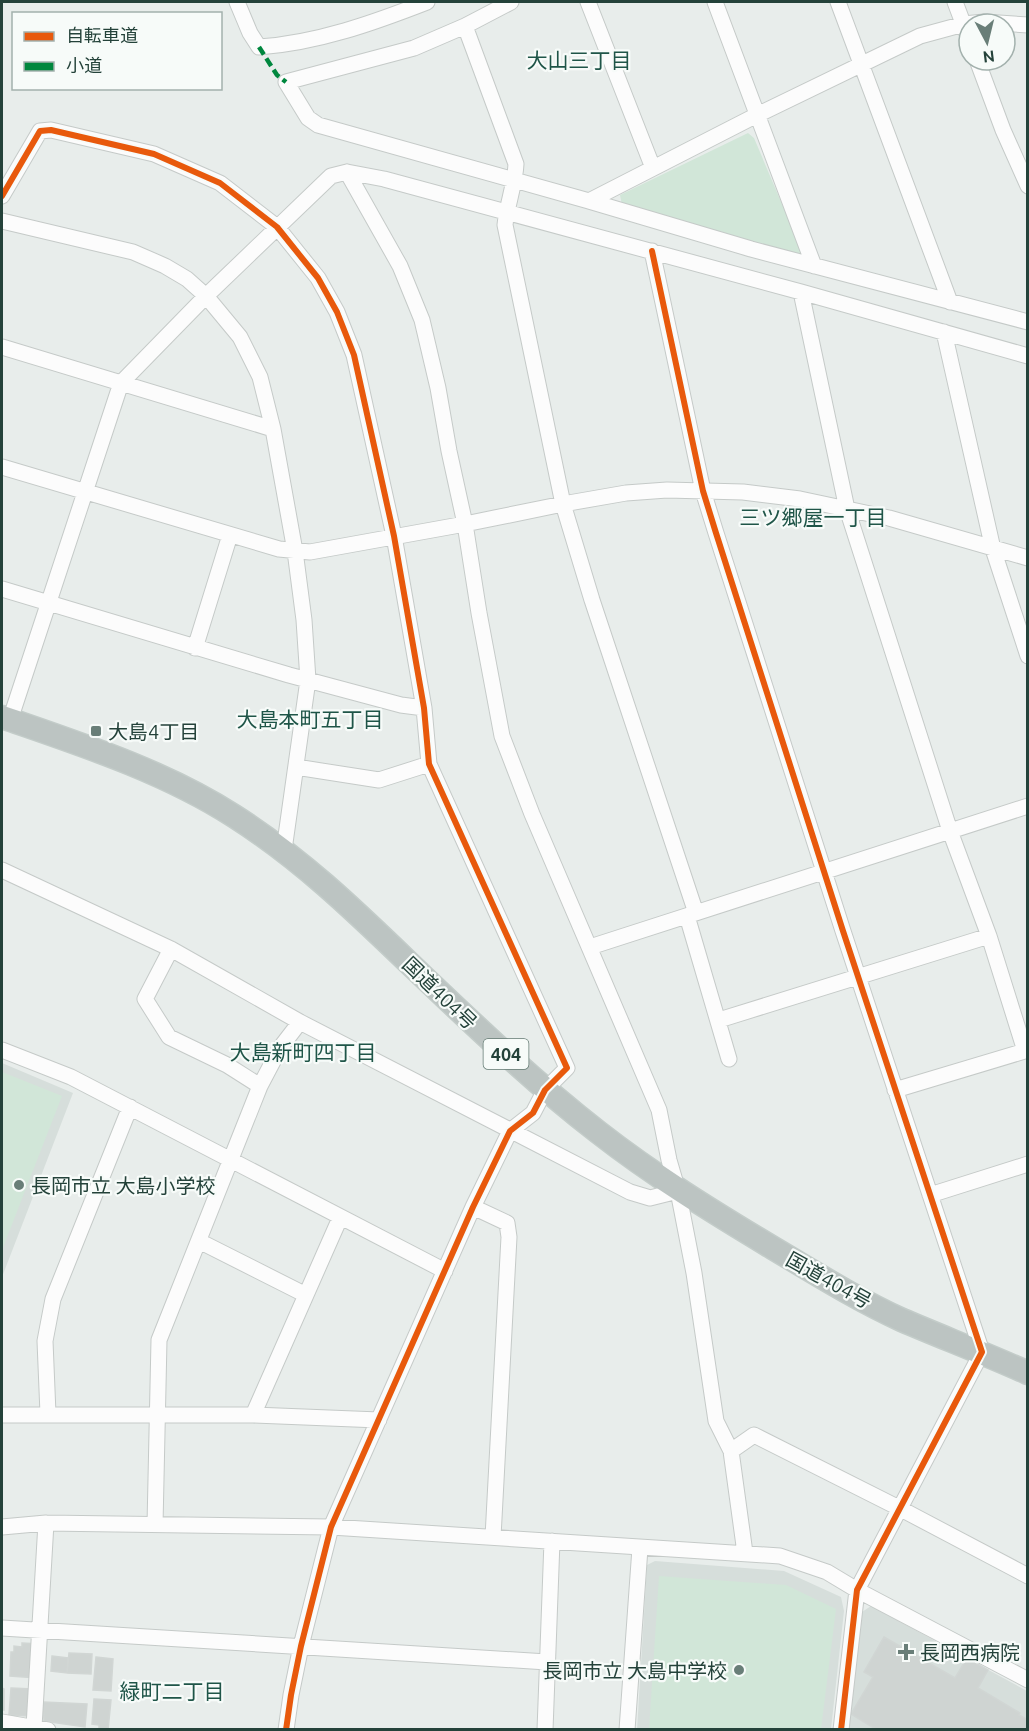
<svg xmlns="http://www.w3.org/2000/svg" width="1029" height="1731" viewBox="0 0 1029 1731" font-family="Ubuntu,'Noto Sans JP',sans-serif">
  <rect width="100%" height="100%" fill="#e8edeb"/>
  <path fill="#d6dedb" d="M2 1063 73 1093 2 1277Z
    M655 1561 784 1571 841 1597 844 1611 831 1729 637 1730 647 1565Z
    M871 1606 1027 1691V1729L846 1730 862 1612Z"/>
  <path fill="#d1e6d8" d="M748 133 754 138 804 256 622 205 620 195Z
    M2 1072 62 1096 2 1250Z
    M659 1576 786 1585 836 1609 821 1729H649Z"/>
  <path fill="#cfd4d2" stroke="#d1d6d4" stroke-width="1.5" d="M884 1637 955 1678 967 1658 988 1670 978 1688 1020 1713 1019 1715 1028 1720V1730H877L851 1714 873 1677 864 1672Z
    M22 1643 39 1644 37 1678 10 1676 11 1652H14V1646L22 1647Z
    M69 1653 92 1654 91 1674 67 1673Z
    M52 1656 68 1658 67 1673 51 1671Z
    M96 1657 113 1659 111 1691 93 1690Z
    M2 1688 4 1689V1710H2Z
    M11 1688 32 1689 30 1716 9 1715Z
    M94 1699 111 1700 108 1730H99V1725L92 1724Z
    M43 1702 87 1704 85 1727 44 1721Z"/>
  <g fill="none" stroke-linecap="round" stroke-linejoin="round">
    <defs>
      <path id="minor" d="M237 2 250 33 259 47C317 43 373 23 427 2
        M511 2 465 26 414 48 286 82 308 118 318 125 589 201 757 115 920 36 964 24 984 22 1028 25
        M588 2 653 168
        M715 2 814 266
        M838 2 950 302
        M955 2 969 39
        M465 26 516 164C515 185 507 204 505 225L563 504 592 600 696 913
        M977 60 1003 130 1028 186
        M347 172 400 266 422 320 438 388 449 451 465 524 479 613 502 736 532 814 659 1110 669 1160 678 1191 694 1273 716 1421 731 1451 745 1553
        M2 196 40 131 51 130 154 154 220 183 277 227 318 278 337 312 354 355 394 536 424 708 429 764 567 1068 545 1090 533 1113 510 1131 473 1207 331 1527 301 1646 291 1695 286 1730
        M589 201 751 249 1028 322
        M2 221 133 252 165 266 187 279 206 296 240 337 260 377 273 429 295 551 304 620 308 680 284 850
        M652 251 703 491 716 533 843 931 982 1352 857 1590 841 1730
        M801 292 847 509 950 831 989 936 1025 1051
        M944 332 993 549 1028 656
        M2 347 273 429
        M2 467 279 549 310 552 465 524 563 504 626 493 667 490 743 492 800 499 889 518 1028 558
        M2 589 289 675 401 705 424 708
        M195 648 230 535
        M10 720 121 383 206 296 331 176 347 172 384 179 801 292 1028 356
        M296 767 379 780 429 764
        M2 870 171 949 300 1022 630 1192 650 1198 678 1191
        M687 916 729 1059
        M590 947 1028 806
        M171 949 145 999 169 1037 227 1065 260 1086
        M719 1020 989 936
        M2 1050 71 1077 445 1271
        M895 1090 1028 1050
        M930 1195 1028 1164
        M473 1207 507 1223 509 1237 493 1537
        M199 1241 306 1295
        M48 1414 45 1341 53 1299 130 1107
        M2 1415H253L379 1420
        M253 1415 340 1218
        M731 1451 754 1435 901 1509 1028 1576
        M155 1525 159 1340 260 1086 280 1048 300 1022
        M2 1527 46 1523 331 1527 780 1556 827 1572 857 1590 1028 1680
        M2 1628 547 1662
        M2 1722 48 1730
        M34 1727 46 1523
        M545 1730 552 1541
        M627 1730 640 1548"/>
      <path id="highway" d="M2 717C80 744 164 771 234 816 300 858 353 909 409 963 470 1021 531 1080 598 1132 653 1175 713 1212 773 1248 815 1273 858 1300 902 1320 944 1338 986 1354 1028 1373"/>
    </defs>
    <use href="#minor" stroke="#c5cac8" stroke-width="17"/>
    <use href="#highway" stroke="#c3ccc9" stroke-width="25"/>
    <use href="#minor" stroke="#fcfcfc" stroke-width="15"/>
    <use href="#highway" stroke="#bcc4c2" stroke-width="22"/>
    <path stroke="#00873e" stroke-width="4.5" stroke-dasharray="9 4.5" stroke-linecap="butt" d="M259 47 277 75 286 82"/>
    <defs>
      <path id="cycleway" d="M2 196 40 131 51 130 154 154 220 183 277 227 318 278 337 312 354 355 394 536 424 708 429 764 567 1068 545 1090 533 1113 510 1131 473 1207 331 1527 301 1646 291 1695 286 1730
        M652 251 703 491 716 533 843 931 982 1352 857 1590 841 1730"/>
    </defs>
    <use href="#cycleway" stroke="#f7fbf9" stroke-width="10"/>
    <use href="#cycleway" stroke="#e8590c" stroke-width="6"/>
  </g>
  <g fill="#697e78" stroke="#f7fbf9" stroke-width="2">
    <rect x="90" y="725" width="12" height="12" rx="3"/>
    <circle cx="19" cy="1185" r="6"/>
    <path d="M903 1643h6v6h6v6h-6v6h-6v-6h-6v-6h6z"/>
    <circle cx="739" cy="1670" r="6"/>
  </g>
  <g text-anchor="middle" dominant-baseline="central" stroke-width="4.5" stroke-linejoin="round" paint-order="stroke">
    <rect fill="#f7fbf9" stroke="#637a73" stroke-width="1.5" x="483.5" y="1039" width="45" height="30" rx="4.5"/>
    <g font-size="18" font-weight="bold" fill="#24423a">
      <text x="506" y="1054">404</text>
    </g>
    <g font-size="20" fill="#24423a" stroke="#f7fbf9" text-anchor="start">
      <text x="108" y="731">大島4丁目</text>
      <text x="31" y="1185">長岡市立 大島小学校</text>
      <text x="920" y="1652">長岡西病院</text>
      <text x="727" y="1670" text-anchor="end">長岡市立 大島中学校</text>
    </g>
    <g font-size="20" fill="#24423a" stroke="#f7fbf9">
      <text transform="translate(440 993) rotate(44)">国道404号</text>
      <text transform="translate(829 1280) rotate(29)">国道404号</text>
    </g>
    <g font-size="21" fill="#1f5548" stroke="#f7fbf9">
      <text x="579" y="60">大山三丁目</text>
      <text x="813" y="517">三ツ郷屋一丁目</text>
      <text x="310" y="719">大島本町五丁目</text>
      <text x="303" y="1052">大島新町四丁目</text>
      <text x="172" y="1691">緑町二丁目</text>
    </g>
  </g>
  <rect width="1029" height="1731" fill="none" stroke="#24423a" stroke-width="6"/>
  <rect x="12" y="12" width="210" height="78" fill="#f7fbf9" stroke="#a3b1ad" stroke-width="1.5"/>
  <rect x="24" y="32" width="30" height="9" fill="#e8590c" stroke="#a3b1ad" stroke-width="1.5"/>
  <text x="66" y="42" font-size="18" fill="#24423a">自転車道</text>
  <rect x="24" y="62" width="30" height="9" fill="#00873e" stroke="#a3b1ad" stroke-width="1.5"/>
  <text x="66" y="72" font-size="18" fill="#24423a">小道</text>
  <g transform="translate(987 42) rotate(173)"><circle r="28" fill="#f7fbf9" stroke="#a3b1ad" stroke-width="1.5"/>
  <path d="M0-4.5L10 22L0 15L-10 22Z" fill="#697e78"/>
  <text y="-9" font-size="16" font-weight="bold" text-anchor="middle" fill="#24423a">N</text>
  </g>
</svg>
